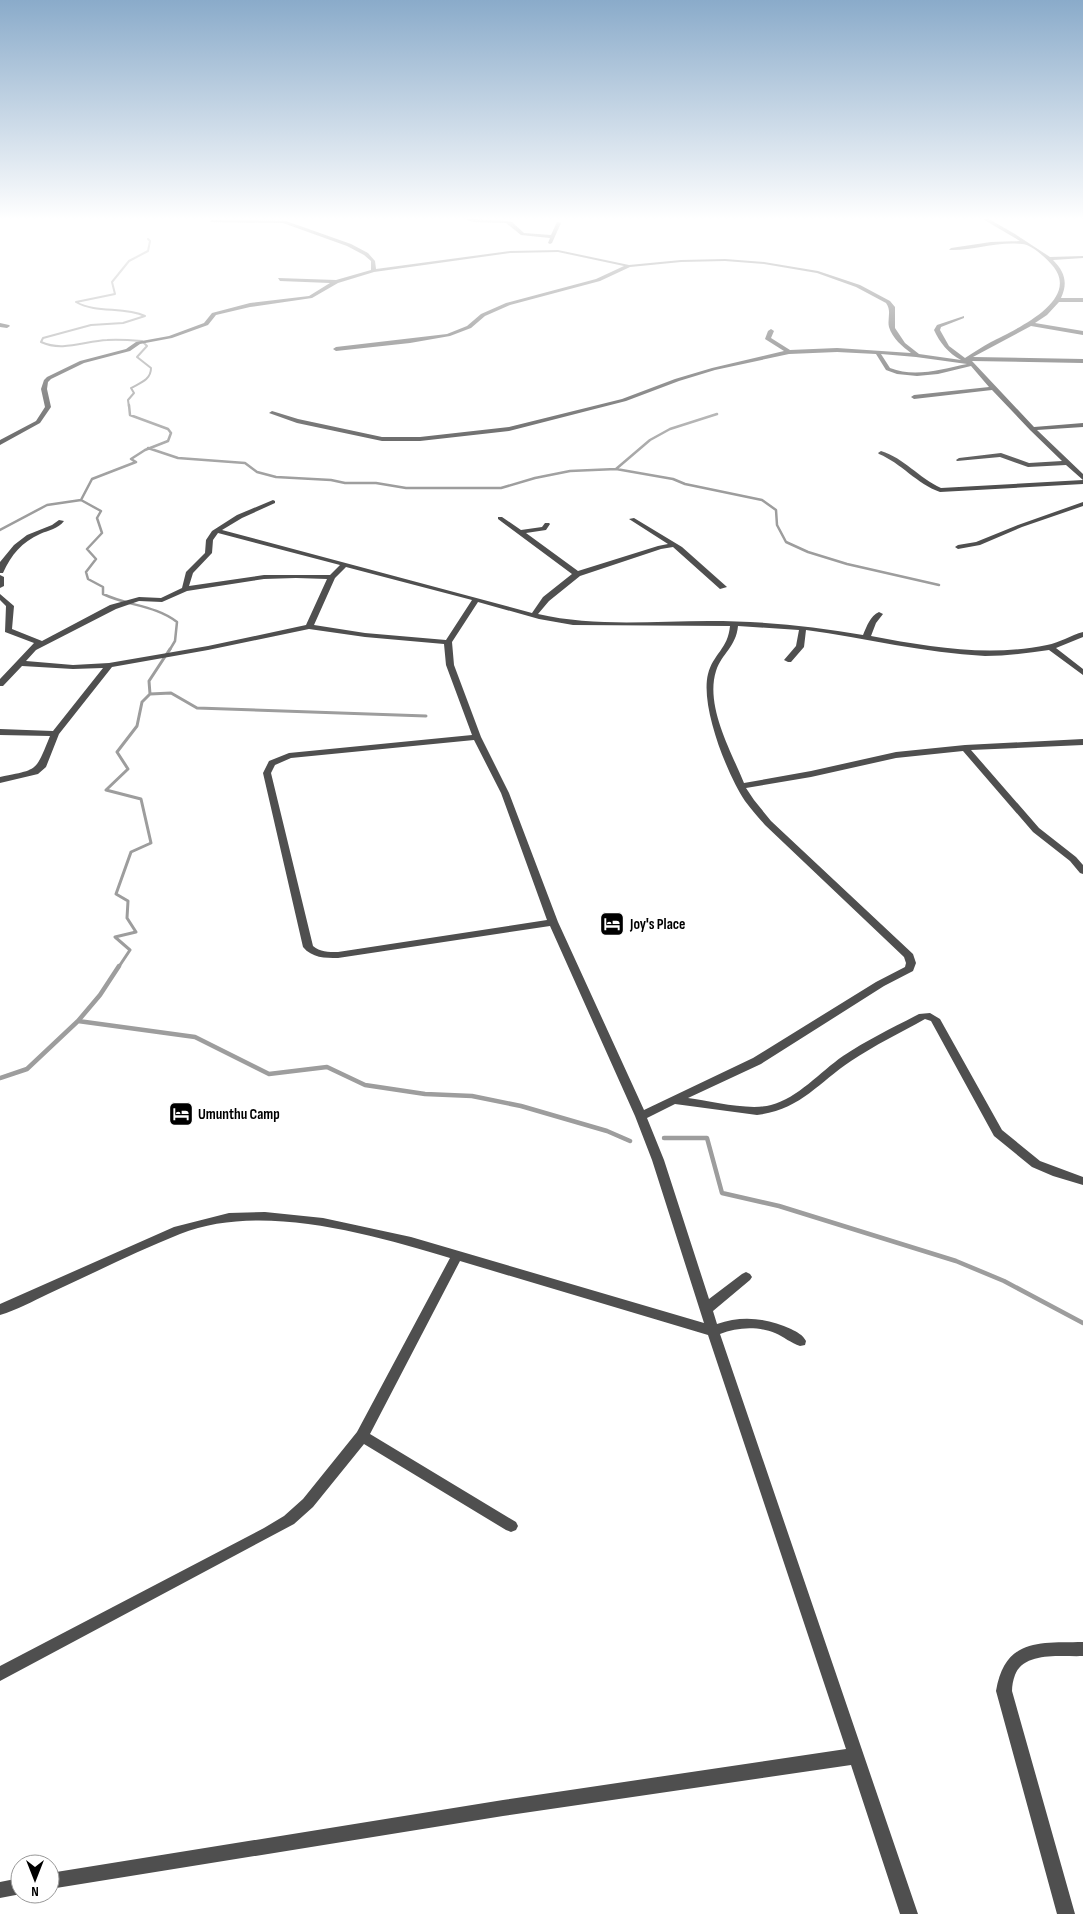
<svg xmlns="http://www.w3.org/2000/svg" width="1083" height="1914" viewBox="0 0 1083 1914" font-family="'Sofia Sans Condensed',sans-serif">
  <rect width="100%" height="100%" fill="#fff"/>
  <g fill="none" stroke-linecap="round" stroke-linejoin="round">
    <path stroke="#9d9d9d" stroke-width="2" d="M129 407 128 400 134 393 131 388C140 383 151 380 151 368L137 357 147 346 142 341C130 340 118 339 107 340 85 341 62 352 41 342L43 338 91 325 123 323 145 316C123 306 97 314 76 302L115 294 112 282 129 261 148 251 150 241 148 239"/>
    <path stroke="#9d9d9d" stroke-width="2.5" d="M148 448 178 458 245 463 257 472 276 477 331 480 345 483H376L406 488H501L535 478 570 471 616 469 673 479 685 484 762 500 776 510 777 525 786 542 808 552 847 564 939 585
      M616 469 650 440 670 429 717 414
      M81 500 101 511 97 518 102 533 87 549 96 559 86 572 88 579 103 587V594C128 606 155 605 177 622L175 641 169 651
      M0 530 47 505 81 500 92 479 136 462 131 459 145 450 168 441 171 433 168 429 130 415 129 405"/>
    <path stroke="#9d9d9d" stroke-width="3" d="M150 694 171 693 197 708 426 716
      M118 968 130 950 115 937 136 932 127 918 128 901 116 894 131 852 151 843 141 799 106 790 128 769 117 752 137 726 142 702 150 694 149 681 170 649"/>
    <path stroke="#9d9d9d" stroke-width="4.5" d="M78 1021 195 1037 269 1074 327 1067 365 1085 425 1094 472 1096 521 1106 607 1131 630 1141
      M0 1078 27 1069 78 1021 100 995 119 966
      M664 1138H707L722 1193 779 1206 956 1261 1004 1281 1083 1323"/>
    <path fill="#4f4f4f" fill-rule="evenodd" d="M461 218 506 221 512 222 524 233 551 235 557 222 561 223 552 243 550 244 548 243 550 238 521 235 506 223 474 222Z
      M981 218H987L1015 234 1050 257 1083 256V258L1053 260C1065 272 1068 283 1061 298H1083V302H1059L1047 315 1035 323 1083 331V335L1031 326 973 357 1083 359V363L972 361 1034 427 1083 423V427L1037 430 1083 474V480L1066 465 1028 467 1000 457 957 461 956 460 959 458 1001 453 1029 463 1062 461 1030 430 992 390 914 399 911 397 914 395 989 387 971 366 938 374 917 376 897 374 886 370 876 354 837 352 789 354 715 370 679 381 626 401 509 431 420 441H382L297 423 269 413 272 411 298 419 382 437H420L509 427 622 399 675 379 712 368 784 351 765 339 768 331 771 329 774 331 771 338 790 350 837 348 911 353C903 347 892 338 889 327 887 319 892 311 886 303L856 287 817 273 764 264 725 261 681 262 630 267 600 281 510 305 485 316 471 328 450 336 410 343 336 351 333 349 336 347 447 334 467 326 481 314 506 303 596 279 624 266 558 252 510 253 374 272 338 283 312 298 250 307 216 315 208 325 172 338 140 344 130 351 84 363 51 379 48 382 47 389 51 407 40 423 0 445V440L36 421 45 407 41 389 44 380 47 377 80 361 126 349 136 342 169 336 204 323 212 313 250 303 309 296 330 283 280 281 278 278 336 280 371 270V261L364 255 347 246 283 223 210 222 212 220 286 221 351 244 368 253 375 261 376 269 510 251 558 250 629 265 681 260 725 259 764 262 818 271 860 285 890 301 895 307V328L905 343 919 354 961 360C948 353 940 343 934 330L937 325 964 316V318L941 327 940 330 949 346 965 358C974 352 982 347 991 342 1014 330 1083 300 1052 265 1047 259 1031 244 1022 244 997 241 973 251 949 250L951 248 991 242 1020 241ZM881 354 916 357 967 364C942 369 915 378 890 368Z
      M0 323 9 325 10 326 7 328 0 327Z
      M881 451C904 458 919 478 941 488L1083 480V484L940 492C917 484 901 463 879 454L878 453Z
      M273 500 275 501V503L242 518 222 530 532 613 543 597 572 574 498 519V517H502L521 530 542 527 545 523H549L550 524 546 530 526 533 578 571 658 546 668 544 629 519 634 518 682 547 727 587 720 589 673 547 661 549 580 576 549 601 538 614C594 627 652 621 709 621 761 621 812 626 863 635 867 626 870 616 879 612L883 614 876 623 871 636C929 647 988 657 1047 645 1059 643 1071 635 1083 632V637L1056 648 1083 669V675L1049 650C1028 653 1007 656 985 656 924 653 866 638 806 630L804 647 791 662H788L784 660 796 646 799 630 738 626C736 647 722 653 716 671 705 706 731 751 744 783L811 771 896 752 965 745 1083 739V745L971 750 1039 828 1076 857 1083 865V874L1080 873 1070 861 1033 832 963 751 896 758 811 777 746 788 754 800 771 821 913 954 916 963 913 971 884 986 761 1064 688 1098C710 1101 749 1111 771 1105 798 1098 820 1072 843 1056 867 1040 894 1027 919 1014L930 1013 940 1019 1002 1130 1040 1161 1083 1177V1185L1053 1176 1032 1167 994 1136 931 1021 925 1019C900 1033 875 1045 851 1061 818 1083 800 1110 757 1115L675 1104 647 1118 664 1160 709 1299 742 1274 746 1272 750 1274 752 1277 750 1280 713 1311 717 1324C742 1315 767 1318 791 1329 797 1332 803 1335 806 1341L805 1345 800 1346C791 1343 784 1337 775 1333 758 1326 737 1327 720 1334L918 1914H900L851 1765 503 1816 50 1889V1873L503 1800 846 1749 708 1335 460 1261 370 1434 516 1522 518 1526 516 1530 511 1532 506 1530 364 1444 313 1507 294 1524 0 1681V1666L264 1528 284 1516 303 1499 357 1432 450 1258C369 1234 261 1202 180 1234 135 1252 92 1274 48 1294 33 1301 17 1310 0 1315V1304L174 1227 229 1213 265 1212 323 1218 411 1237 704 1323 652 1160 635 1116 550 926 338 958C325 958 312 958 303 947L263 773 269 761 289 753 472 735 446 665 444 644 365 637 309 629 208 650 112 667 59 734 46 767 38 774 0 783V777C38 769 35 773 50 736L0 735V729L53 731 103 668 73 669 22 666 3 686H0V679L34 643 5 632 6 606 0 600V594L14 606 12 629 42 641 110 605 139 597 161 598 182 588 186 572 205 553 206 540 212 531 237 515ZM218 533 340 565 330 575H264L189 586 193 573 212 553 213 540ZM346 567 472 600 446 640 365 633 314 625 335 578ZM296 578 327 579 306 625 208 646 109 663 73 665 26 661 36 650 116 609 139 601 162 602 187 591 264 579ZM478 602 539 619 573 625 730 626C728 649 713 654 708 674 700 706 727 774 745 801 751 809 758 817 765 825L904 957 906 963 905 967 876 982 753 1058 644 1110 558 922 509 793 481 737 454 665 452 642ZM474 740 501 793 547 920 338 952C328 952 320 952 313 946L271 773 275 765 291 758Z
      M1083 502V506L1022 527 980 545 958 549 955 547 958 545 976 542 1018 525Z
      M59 520 64 521C58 529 49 530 40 534 22 542 11 555 3 573H0V562L14 545 27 535 52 525Z
      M0 575 4 577V586L0 588Z
      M1083 1642V1656C1062 1657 1024 1651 1015 1675 1013 1680 1012 1686 1012 1691L1075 1914H1057L996 1691C1005 1638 1039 1643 1083 1642Z
      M20 1878 21 1894 0 1898V1882Z"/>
  </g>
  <linearGradient id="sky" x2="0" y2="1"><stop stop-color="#8aabca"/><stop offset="0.45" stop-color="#fff"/><stop offset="1" stop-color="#fff" stop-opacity="0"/></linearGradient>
  <rect width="1083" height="486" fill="url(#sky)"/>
  <defs>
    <symbol id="hotel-square" viewBox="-11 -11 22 22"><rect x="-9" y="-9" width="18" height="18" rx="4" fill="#000" stroke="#fff"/><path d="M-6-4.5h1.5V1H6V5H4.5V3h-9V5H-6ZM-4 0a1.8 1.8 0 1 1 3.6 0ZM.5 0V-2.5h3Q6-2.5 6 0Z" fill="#fff"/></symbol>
  </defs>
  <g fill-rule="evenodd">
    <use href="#hotel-square" x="598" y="910" width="28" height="28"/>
    <use href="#hotel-square" x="167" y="1100" width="28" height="28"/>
  </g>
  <g text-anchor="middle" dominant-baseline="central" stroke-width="5" stroke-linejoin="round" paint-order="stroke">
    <g font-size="15" font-weight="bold" fill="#000" stroke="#fff" text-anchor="start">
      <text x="630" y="924">Joy's Place</text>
      <text x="198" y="1114">Umunthu Camp</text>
    </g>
  </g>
  <g transform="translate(35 1879) rotate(180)"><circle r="24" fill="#ffffff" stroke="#999999"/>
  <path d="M0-4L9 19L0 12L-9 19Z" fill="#000000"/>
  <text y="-8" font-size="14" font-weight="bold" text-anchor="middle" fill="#000000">N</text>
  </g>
</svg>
